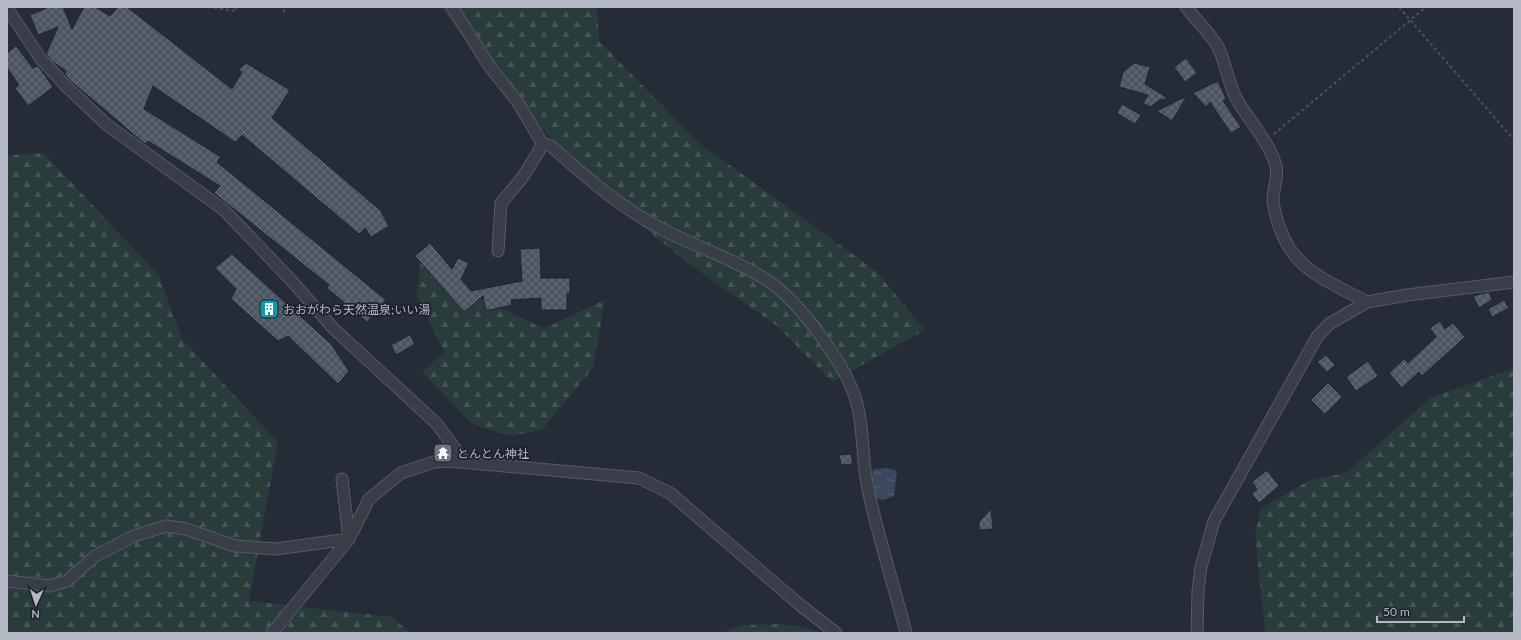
<svg xmlns="http://www.w3.org/2000/svg" width="1521" height="640" viewBox="0 0 1521 640" font-family="Lato,'Noto Sans JP',sans-serif">
  <defs>
    <pattern id="forest-firs" width="22" height="20" patternUnits="userSpaceOnUse"><rect width="22" height="20" fill="#2a3b3c"/><path d="M5 1l3.5 6h-7zM16 11l3.5 6h-7z" fill="#465557"/></pattern>
    <pattern id="water-ripples" width="26" height="14" patternUnits="userSpaceOnUse"><rect width="26" height="14" fill="#3c485e"/><path d="M2 4q2-2 4 0t4 0M15 11q2-2 4 0t4 0" fill="none" stroke="#566073"/></pattern>
    <pattern id="building-cross-hatch" width="8" height="8" patternUnits="userSpaceOnUse"><rect width="8" height="8" fill="#4d5563"/><path d="M0 0l8 8M0 8l8-8" fill="none" stroke="#646b78"/></pattern>
  </defs>
  <rect width="100%" height="100%" fill="#252b37"/>
  <path fill="url(#forest-firs)" d="M441 7H597L599 41 699 143 876 271 925 330 832 382 777 326 689 264 606 196 489 72Z
    M44 153 159 276 182 339 278 442 249 601 392 617 410 633H7V155Z
    M420 259 446 283 544 328 605 300 593 368 542 430 511 436 472 424 422 372 444 352 417 297Z
    M1514 368V633H1265L1255 534 1261 508 1310 480 1346 473 1430 398Z
    M782 624 815 630 819 633H721L742 625Z"/>
  <path fill="url(#water-ripples)" d="M886 468 897 471 894 496 883 500 875 498 872 480 873 470Z"/>
  <path fill="url(#building-cross-hatch)" stroke="#1f242f" d="M49 7H63L72 29 84 7H95L110 16 118 7H127L232 89 242 72 238 70 246 63 290 90 272 118 380 210 389 226 371 237 365 228 359 234 242 135 235 142 153 86 144 109 221 157 217 162 386 300 367 322 327 288 329 285 214 193 220 186 148 141 145 144 72 82 65 74 66 71 53 62 46 54 58 27 38 35 30 15Z
    M16 46 33 68 38 66 53 87 28 106 15 88 19 85 7 68V53Z
    M1186 58 1197 73 1185 82 1174 67Z
    M1134 63 1150 67 1145 84 1166 97 1165 100 1161 99 1150 107 1143 103 1148 95 1119 87 1123 72Z
    M1218 81 1226 99 1223 101 1241 127 1231 133 1210 102 1206 107 1193 93Z
    M1187 96 1172 121 1157 111Z
    M1122 104 1141 115 1135 124 1117 113Z
    M430 243 452 269 458 258 469 263 461 279 471 291 522 281 520 249 540 248 541 278H570V293L567 294V310H541V298L511 300 512 305 486 311 483 296 464 312 415 256Z
    M232 254 331 344 349 371 338 384 288 336 278 341 231 299 236 289 215 268Z
    M1489 292 1492 300 1479 308 1473 296Z
    M1504 300 1509 308 1492 317 1488 309Z
    M1440 321 1445 329 1453 323 1465 337 1422 376 1419 372 1402 388 1389 373 1404 359 1408 363 1436 337 1430 328Z
    M410 335 415 344 396 355 391 345Z
    M1326 355 1335 365 1327 372 1317 362Z
    M1368 361 1378 376 1356 391 1346 377Z
    M1328 383 1342 397 1325 414 1311 400Z
    M851 454 853 464 841 465 839 455Z
    M1267 470 1279 486 1259 503 1252 494 1257 489 1252 482Z
    M991 509 993 529 979 530V522Z"/>
  <g fill="none" stroke-linecap="round" stroke-linejoin="round">
    <defs>
      <path id="minor" d="M452 7 490 67 517 101 542 143 551 146C587 178 624 211 668 232 701 249 736 260 767 280 801 303 850 369 858 408 864 435 862 462 868 489 878 537 894 585 906 633
        M1186 7C1196 20 1210 33 1218 47 1226 63 1228 83 1236 98 1249 121 1269 141 1276 166 1279 177 1272 191 1273 202 1284 266 1316 275 1367 302
        M7 8 41 59 67 87 106 124 224 210 291 280 333 328 437 424 465 462
        M498 251 501 203 522 178 539 151 542 143
        M342 479 349 539
        M7 581 50 586 67 581 95 556 134 536 166 526 186 529 235 546 276 549 349 539
        M272 633 349 539 369 499 401 473 434 462 449 461 639 478 670 493 800 605 836 633
        M1197 633 1198 591 1201 567 1214 521 1317 337 1329 324 1367 302 1407 295 1514 282"/>
    </defs>
    <use href="#minor" stroke="#565b66" stroke-width="13"/>
    <path stroke="#48565a" stroke-width="2" stroke-dasharray="3 3" stroke-linecap="butt" d="M208 7 236 11V7
      M1399 7 1514 140
      M283 12 288 7
      M1274 134 1426 7"/>
    <use href="#minor" stroke="#383d48" stroke-width="11"/>
  </g>
  <defs>
    <symbol id="building-square" viewBox="-11 -11 22 22"><rect x="-9" y="-9" width="18" height="18" rx="4" fill="#0f9aa8" stroke="#1d222d"/><path d="M-4-6H4V6H1V3H-1V6H-4ZM-2.5-4.3h1.7v1.8h-1.7ZM.8-4.3h1.7v1.8H.8ZM-2.5-1h1.7V.8h-1.7ZM.8-1h1.7V.8H.8Z" fill="#fff"/></symbol>
    <symbol id="temple-square" viewBox="-11 -11 22 22"><rect x="-9" y="-9" width="18" height="18" rx="4" fill="#6b7280" stroke="#1d222d"/><path d="M0-6L5-2H3V0L6.5 2.5H4V6H1.5V3h-3V6H-4V2.5H-6.5L-3 0V-2H-5Z" fill="#fff"/></symbol>
  </defs>
  <g fill-rule="evenodd">
    <use href="#building-square" x="258" y="298" width="22" height="22"/>
    <use href="#temple-square" x="432" y="442" width="22" height="22"/>
  </g>
  <g text-anchor="middle" dominant-baseline="central" stroke-width="3.5" stroke-linejoin="round" paint-order="stroke">
    <g font-size="12" fill="#b3b8c4" stroke="#1d222d" text-anchor="start">
      <text x="283" y="309">おおがわら天然温泉;いい湯</text>
      <text x="457" y="453">とんとん神社</text>
    </g>
  </g>
  <rect width="1521" height="640" fill="none" stroke="#b3b8c4" stroke-width="16"/>
  <g transform="translate(36 604) rotate(183)" stroke="#1d222d" stroke-width="3" paint-order="stroke">
  <path d="M0-3L7 15L0 10L-7 15Z" fill="#b3b8c4"/>
  <text y="-6" font-size="11" font-weight="bold" text-anchor="middle" fill="#b3b8c4">N</text>
  </g>
  <path d="M1377 616v6h87v-6" fill="none" stroke="#b3b8c4" stroke-width="2"/>
  <text x="1383" y="616" font-size="12" fill="#b3b8c4" stroke="#1d222d" stroke-width="3" paint-order="stroke">50 m</text>
</svg>
